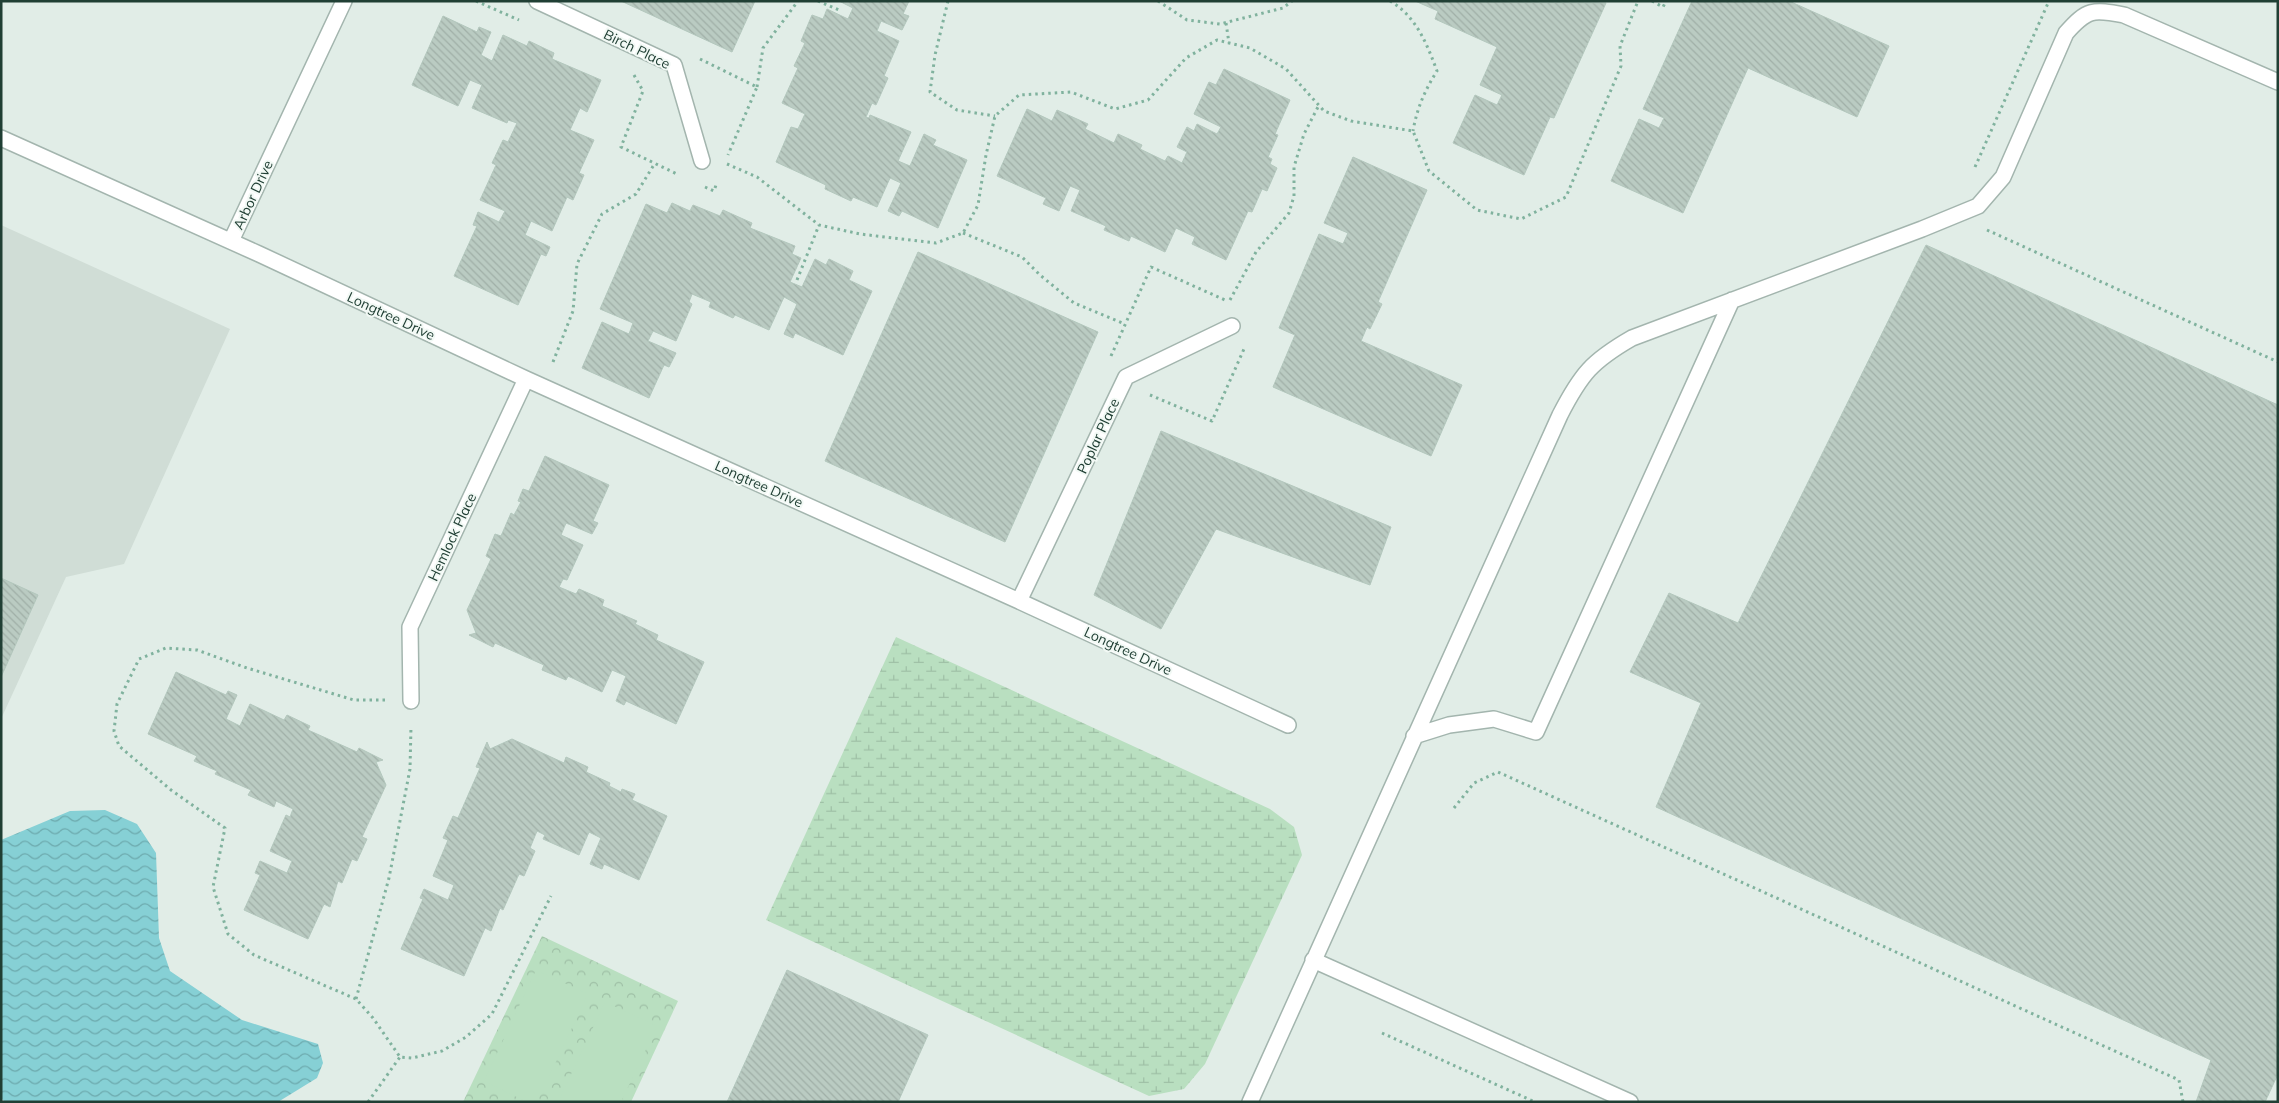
<svg xmlns="http://www.w3.org/2000/svg" width="2279" height="1103" viewBox="0 0 2279 1103" font-family="Mulish,sans-serif">
  <defs>
    <pattern id="wetland-marsh" width="20" height="14" patternUnits="userSpaceOnUse" patternTransform="scale(1.25)"><rect width="20" height="14" fill="#b9dfc0"/><path d="M1 5h8M5 5V1M11 12h8M15 12V8" fill="none" stroke="#9fc0a6"/></pattern>
    <pattern id="park-crowns" width="20" height="18" patternUnits="userSpaceOnUse" patternTransform="scale(1.25)"><rect width="20" height="18" fill="#b9dfc0"/><path d="M2 6a3 3 0 1 1 6 0M12 15a3 3 0 1 1 6 0" fill="none" stroke="#9fc0a6"/></pattern>
    <pattern id="water-waves" width="16" height="10" patternUnits="userSpaceOnUse" patternTransform="scale(1.25)"><rect width="16" height="10" fill="#86d0d5"/><path d="M0 5q4-4 8 0t8 0" fill="none" stroke="#6daaae"/></pattern>
    <pattern id="building-back-hatch" width="6" height="6" patternUnits="userSpaceOnUse" patternTransform="scale(1.25)"><rect width="6" height="6" fill="#bacbc2"/><path d="M-1 5l2 2M0 0l6 6M5-1l2 2" fill="none" stroke="#a0afa7"/></pattern>
  </defs>
  <rect width="100%" height="100%" fill="#e1ede7"/>
  <path fill="#d0ddd6" d="M1 225 230 329 124 564 66 577 1 719Z"/>
  <path fill="url(#wetland-marsh)" d="M896 637 1270 809 1294 827 1302 855 1205 1064 1184 1089 1149 1096 766 920Z"/>
  <path fill="url(#park-crowns)" d="M542 936 678 1001 631 1102H463Z"/>
  <path fill="#b9dfc0" d="M536 970 588 994 537 1102H527L484 1081Z
    M605 1002 657 1026 621 1102H558Z"/>
  <path fill="url(#water-waves)" d="M105 810 137 824 156 853 159 938 170 971 242 1020 318 1044 323 1063 317 1078 278 1102H5L1 1098V840L70 811Z"/>
  <path fill="url(#building-back-hatch)" stroke="#b3c7bd" d="M621 1H755L732 52Z
    M839 1H909L903 14 909 16 902 30 881 21 877 31 899 41 884 76 888 78 876 105 872 103 866 117 869 118 870 115 911 132 898 161 910 166 924 134 936 140 933 145 967 160 938 228 902 211 899 216 888 211 901 183 890 178 877 207 853 197 851 201 825 189 826 185 776 162 791 127 798 129 805 114 782 103 798 68 794 66 805 43 801 41 812 15 823 19 827 9 848 19 853 8Z
    M1415 1 1606 3 1554 118 1550 117 1524 175 1453 143 1475 95 1497 105 1502 95 1480 85 1497 47 1435 19 1438 11Z
    M1692 1H1789L1889 46 1857 117 1748 68 1683 213 1611 181 1639 119 1659 128 1664 118 1643 109Z
    M443 16 477 32 479 27 491 32 481 55 492 61 503 35 527 46 529 41 554 53 552 59 601 80 587 112 580 108 570 130 594 140 579 173 584 175 573 200 567 197 552 231 531 221 525 235 550 247 546 256 541 254 518 305 454 276 477 226 473 225 478 212 499 222 505 211 480 200 496 165 492 163 503 140 508 142 517 123 508 120 507 123 472 108 482 85 470 80 458 106 412 85Z
    M1224 69 1290 100 1275 134 1278 135 1268 157 1272 159 1270 164 1277 168 1267 191 1262 189 1252 212 1248 211 1226 260 1192 244 1195 237 1176 228 1165 252 1131 236 1129 241 1104 230 1106 226 1071 211 1080 190 1070 186 1059 211 1043 204 1046 198 997 176 1027 109 1052 121 1057 110 1088 124 1085 129 1114 143 1118 134 1142 145 1140 149 1165 161 1168 156 1182 163 1187 152 1177 147 1187 127 1194 131 1197 124 1217 134 1221 127 1194 114 1209 82 1216 85Z
    M1353 157 1427 190 1378 302 1382 304 1370 329 1367 327 1361 341 1462 385 1431 456 1273 387 1295 335 1279 328 1319 234 1343 244 1348 233 1324 223Z
    M672 203 690 211 693 205 720 216 723 210 752 223 750 228 795 246 792 254 801 258 790 282 802 287 815 259 826 265 829 259 853 271 849 280 872 291 843 355 795 333 793 338 784 334 797 304 784 297 769 330 735 315 733 318 709 307 711 302 692 294 689 302 692 304 676 341 653 331 648 341 676 353 669 367 664 365 649 398 582 368 602 322 629 334 633 323 600 309 646 204 667 213Z
    M1926 245 2278 405V1074L2265 1102H2196L2211 1060 1656 807 1701 703 1630 672 1669 593 1738 623Z
    M918 252 1098 332 1005 542 825 461Z
    M1161 431 1391 527 1370 585 1216 529 1161 629 1094 595Z
    M545 456 609 485 593 521 598 523 592 534 566 523 561 535 583 545 567 580 563 579 559 587 576 594 579 589 604 600 602 606 637 621 635 624 658 635 656 640 704 662 676 724 626 701 624 705 616 701 626 676 612 670 602 692 568 676 566 680 542 670 544 665 495 643 493 647 469 635 476 633 467 610 491 559 486 556 495 534 501 536 511 513 514 515 521 502 518 501 523 489 529 491Z
    M1 578 38 595 1 677Z
    M176 672 226 695 228 691 237 695 226 719 240 726 250 704 284 720 287 715 310 726 308 730 357 752 359 748 383 760 376 762 386 785 362 837 367 839 357 861 352 859 342 883 338 881 330 907 324 904 308 939 244 910 260 875 255 873 260 861 287 873 292 861 270 851 286 815 290 817 293 809 276 801 274 807 248 795 251 790 215 774 217 771 194 761 197 756 148 734Z
    M512 739 564 763 566 757 588 767 586 772 610 783 609 786 621 792 622 789 635 794 632 800 667 816 639 880 604 864 602 869 590 864 601 838 589 832 579 855 543 839 545 835 537 831 530 848 535 851 524 876 519 874 503 910 500 908 491 931 485 928 464 976 401 949 423 899 420 898 424 889 448 900 454 885 433 876 448 840 443 838 453 816 458 818 480 768 476 767 487 742 490 749Z
    M787 970 928 1035 898 1102H727Z"/>
  <g fill="none" stroke-linecap="round" stroke-linejoin="round">
    <defs>
      <path id="minor" d="M537 1 674 65 702 161
        M1 138 259 254 526 379 1019 601 1288 725
        M231 241 344 1
        M1019 601 1126 377 1232 326
        M411 701 410 627 526 379
        M1414 736 1449 725 1494 719 1536 732 1732 300
        M1313 960 1630 1102
        M1250 1102 1560 415C1581 374 1592 361 1632 338L1922 229 1978 206 2003 177 2066 33C2087 9 2093 9 2124 15L2278 82"/>
    </defs>
    <use href="#minor" stroke="#a3b5ae" stroke-width="18"/>
    <path stroke="#80b29e" stroke-width="3" stroke-dasharray="2.5 4" stroke-linecap="butt" d="M476 1 519 20
      M818 1 839 10
      M948 1 935 55 930 92 957 110 995 116
      M1158 1 1187 20 1220 24 1283 8 1292 1
      M1390 1C1416 16 1427 44 1437 71 1425 90 1417 108 1413 131
      M1652 1 1663 7 1666 1
      M1226 23 1229 43
      M700 59 757 87 728 155
      M634 75 643 91 621 147 679 175
      M757 87 763 48 798 1
      M727 164 757 177 819 225 860 234 936 243 963 233 978 205 986 155 995 116 1019 95 1071 92 1115 109 1148 100 1186 58 1217 40 1250 48 1286 69 1324 111 1351 121 1413 131 1429 171 1477 210 1521 219 1566 197 1621 66 1620 46 1638 1
      M1975 167 2049 1
      M705 187 714 191 717 182
      M1987 230 2278 362
      M963 233 1022 257 1040 275 1074 303 1125 324
      M797 280 819 225
      M1230 300 1256 252 1289 213 1294 196V167L1304 134 1319 105
      M1111 356 1151 267 1225 300
      M553 362 573 311 577 264 602 214 636 194 655 163
      M1150 395 1212 421 1244 349
      M385 700H354L247 668 197 650 166 648 139 659 117 704 114 731 119 746 171 790 225 828 213 887 228 934 254 955 356 999 373 1018 400 1057 412 1058 442 1051 466 1037 492 1014 551 896
      M1454 808 1474 783 1498 772 2179 1080 2183 1102
      M356 999 389 878 410 769 411 726
      M1382 1033 1535 1102
      M368 1102 400 1057"/>
    <use href="#minor" stroke="#fff" stroke-width="15"/>
  </g>
  <g text-anchor="middle" dominant-baseline="central" stroke-width="4" stroke-linejoin="round" paint-order="stroke">
    <g font-size="14" fill="#203f34" stroke="#f2f9f5">
      <text transform="translate(637 49) rotate(26)">Birch Place</text>
      <text transform="translate(253 195) rotate(-65)">Arbor Drive</text>
      <text transform="translate(391 316) rotate(25)">Longtree Drive</text>
      <text transform="translate(1098 436) rotate(-65)">Poplar Place</text>
      <text transform="translate(759 484) rotate(24)">Longtree Drive</text>
      <text transform="translate(452 537) rotate(-65)">Hemlock Place</text>
      <text transform="translate(1128 651) rotate(25)">Longtree Drive</text>
    </g>
  </g>
  <rect width="2279" height="1103" fill="none" stroke="#203f34" stroke-width="5"/>
</svg>
